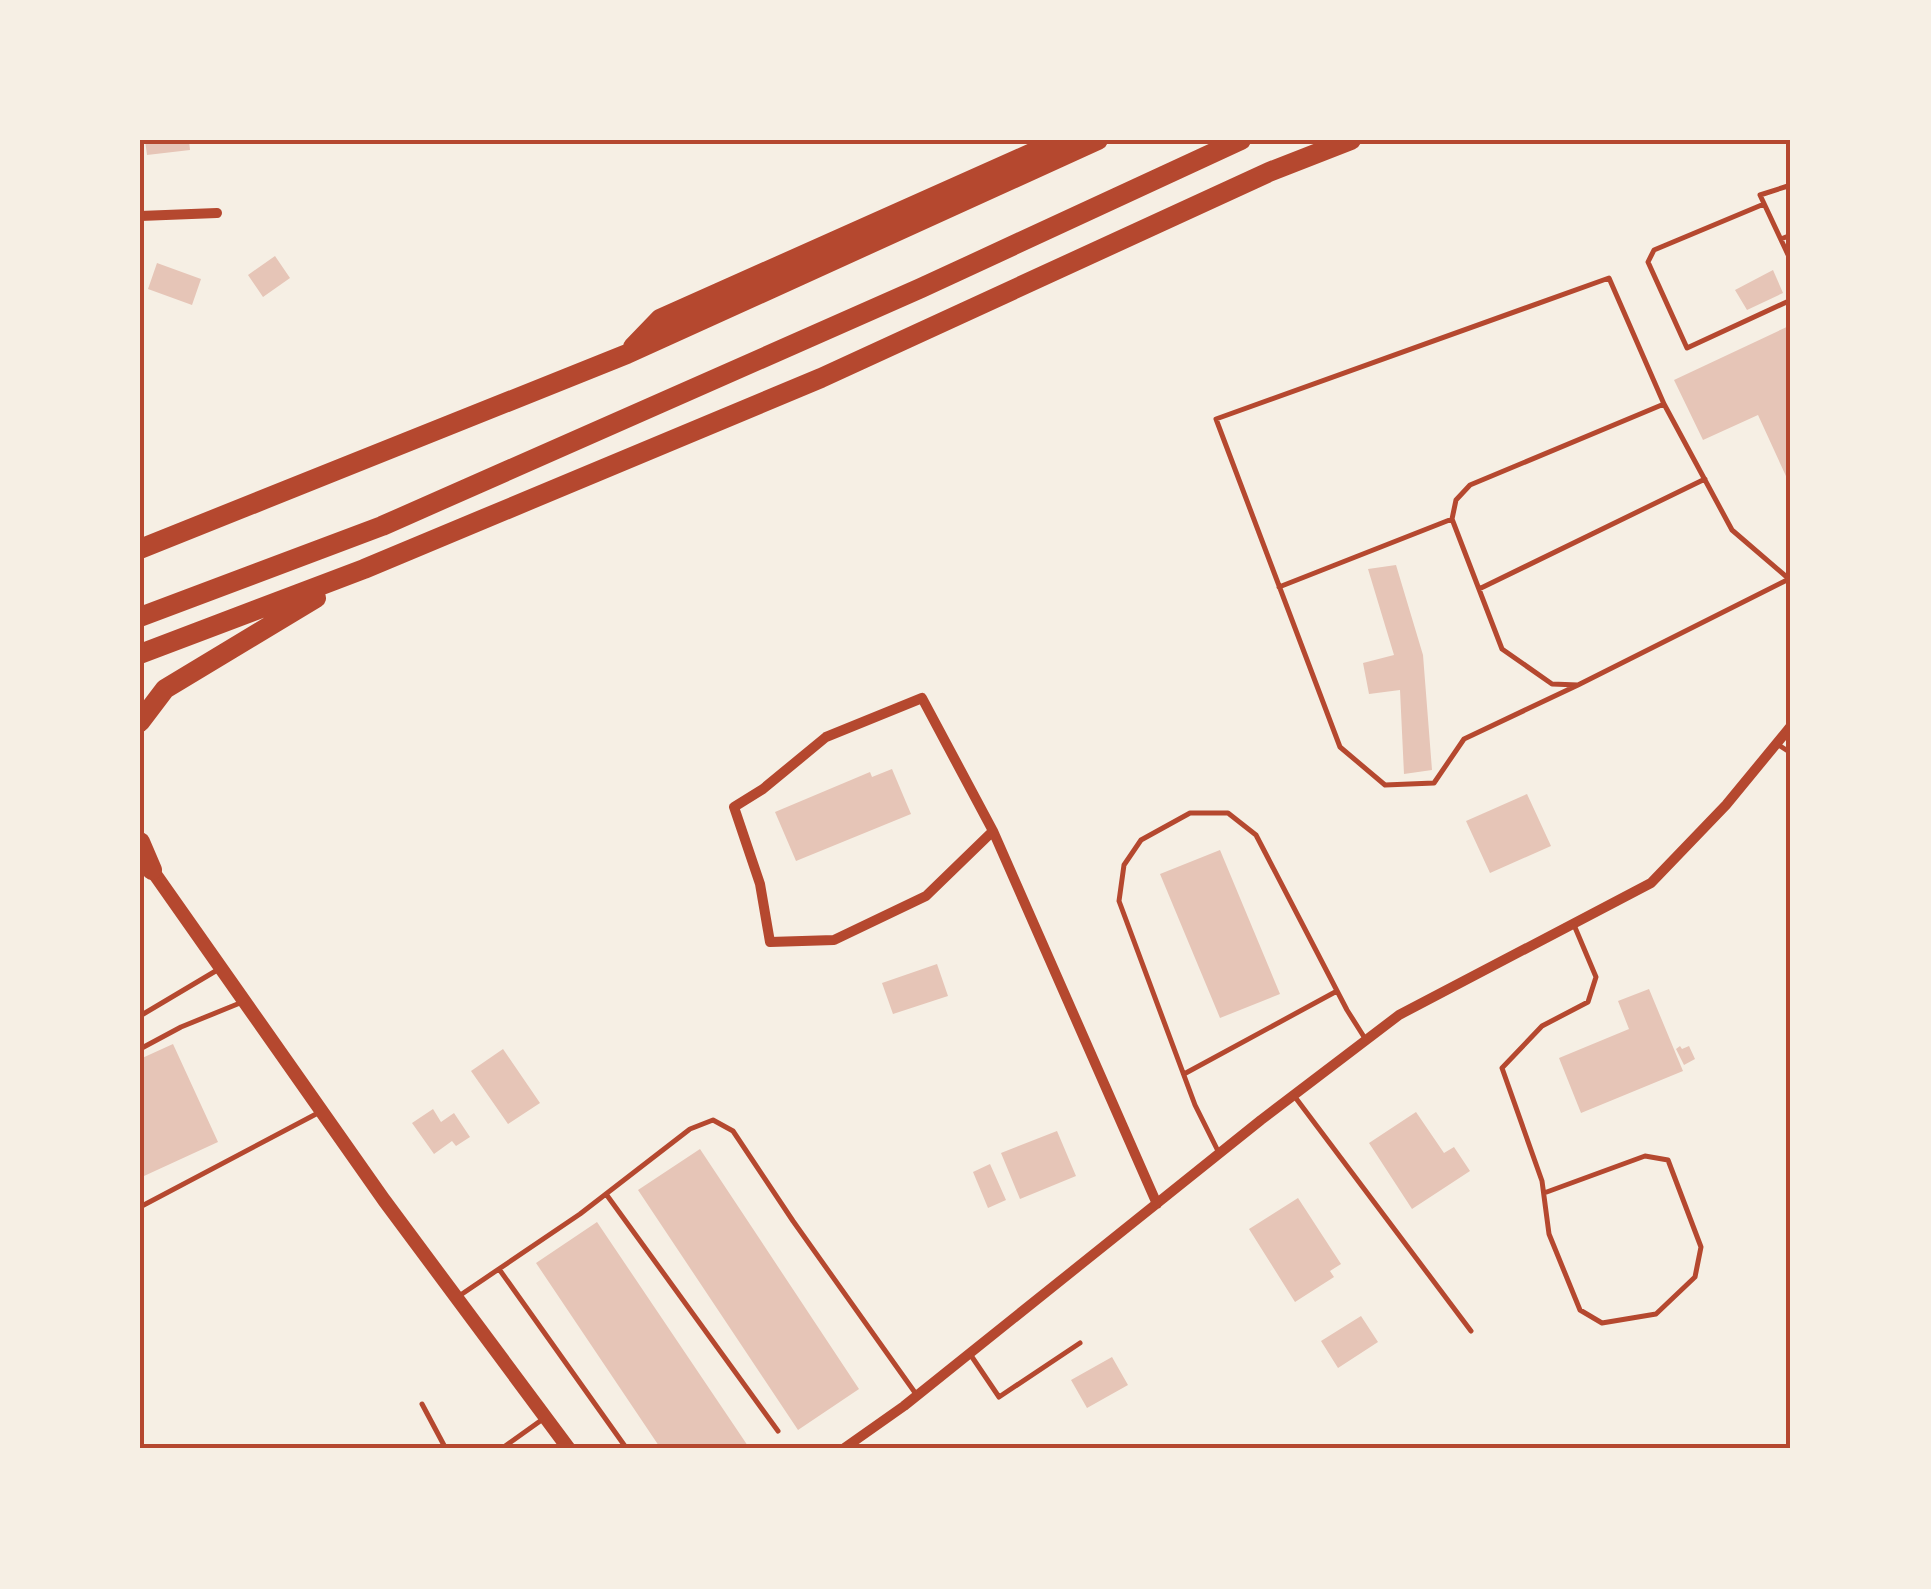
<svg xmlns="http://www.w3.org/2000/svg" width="1931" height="1589" viewBox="0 0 1931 1589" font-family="Arial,sans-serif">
  <rect width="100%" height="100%" fill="#f6efe4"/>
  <path fill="#e6c5b7" d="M145 140H189L190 150 147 155Z
    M275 256 290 278 263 297 248 275Z
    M157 263 201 279 192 305 148 289Z
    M1773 270 1783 293 1747 310 1735 290Z
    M1791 325V487L1758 415 1703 440 1674 380Z
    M1396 565 1423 655 1432 770 1404 774 1400 690 1369 694 1363 663 1394 655 1368 569Z
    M892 769 911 814 796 861 775 812 870 772 872 777Z
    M1527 794 1551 846 1490 873 1466 821Z
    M1220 850 1280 994 1220 1018 1160 874Z
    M937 964 948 996 893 1014 882 983Z
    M1649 989 1683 1071 1581 1113 1559 1058 1629 1029 1618 1001Z
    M173 1044 218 1142 144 1176 140 1167V1059Z
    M1680 1046 1682 1049 1689 1046 1695 1059 1684 1065 1676 1049Z
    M503 1049 540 1103 508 1124 471 1071Z
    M433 1109 441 1122 454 1113 470 1137 456 1146 452 1141 434 1154 412 1123Z
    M1416 1112 1444 1153 1454 1147 1470 1171 1412 1209 1369 1143Z
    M1057 1131 1076 1176 1020 1199 1001 1153Z
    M700 1149 859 1389 798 1430 638 1190Z
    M990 1164 1006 1200 988 1208 973 1172Z
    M1298 1198 1341 1264 1330 1271 1334 1277 1295 1302 1249 1229Z
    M597 1222 750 1449H661L536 1263Z
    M1361 1316 1378 1342 1338 1368 1321 1341Z
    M1112 1357 1128 1385 1087 1408 1071 1380Z"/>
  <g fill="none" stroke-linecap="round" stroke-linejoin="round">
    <path stroke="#b5482f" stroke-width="5" d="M1791 185 1760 195 1791 261
      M1764 204 1654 250 1648 262 1687 348 1791 300
      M1781 239 1791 235
      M1789 579 1732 530 1664 404 1470 485 1456 500 1452 519 1502 649 1552 684 1578 685 1789 579 1791 577
      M1279 587 1452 519
      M1479 589 1705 479
      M1578 685 1464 739 1434 783 1385 785 1340 747 1216 419 1609 278 1664 404
      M1777 744 1791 753
      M140 1016 219 969
      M140 1049 181 1027 240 1003
      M1184 1074 1337 991
      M1295 1097 1471 1331
      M1219 1153 1195 1105 1119 901 1124 865 1141 840 1190 813H1228L1256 835 1347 1010 1366 1040
      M1544 1193 1645 1156 1668 1160 1701 1247 1695 1277 1656 1314 1602 1323 1580 1310 1549 1234 1542 1181 1502 1068 1542 1026 1588 1002 1596 977 1574 925
      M606 1194 778 1431
      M140 1207 318 1113
      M499 1269 627 1449
      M459 1296 580 1214 690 1129 713 1120 733 1131 793 1221 916 1394
      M970 1354 999 1397 1080 1343
      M422 1404 446 1449
      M501 1449 543 1419"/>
    <path stroke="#b5482f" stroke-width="10" d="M140 216 217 213
      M993 831 926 896 834 940 770 942 760 884 734 807 763 789 826 737 922 698 993 831 1157 1204
      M843 1449 904 1406 1261 1120 1399 1015 1651 883 1726 805 1791 726"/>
    <path stroke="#b5482f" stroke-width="14" d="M152 870 384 1200 569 1449"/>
    <path stroke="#b5482f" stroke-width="20" d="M633 347 660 319 1061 140
      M140 549 627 354 1098 140
      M140 617 382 526 921 288 1241 140
      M140 654 364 569 821 378 1269 172 1351 140
      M140 722 165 689 316 598
      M140 842 152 870"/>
  </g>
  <rect width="1931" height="1589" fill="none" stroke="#f6efe4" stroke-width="285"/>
  <rect x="142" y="142" width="1646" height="1304" fill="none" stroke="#b5482f" stroke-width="4"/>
</svg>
